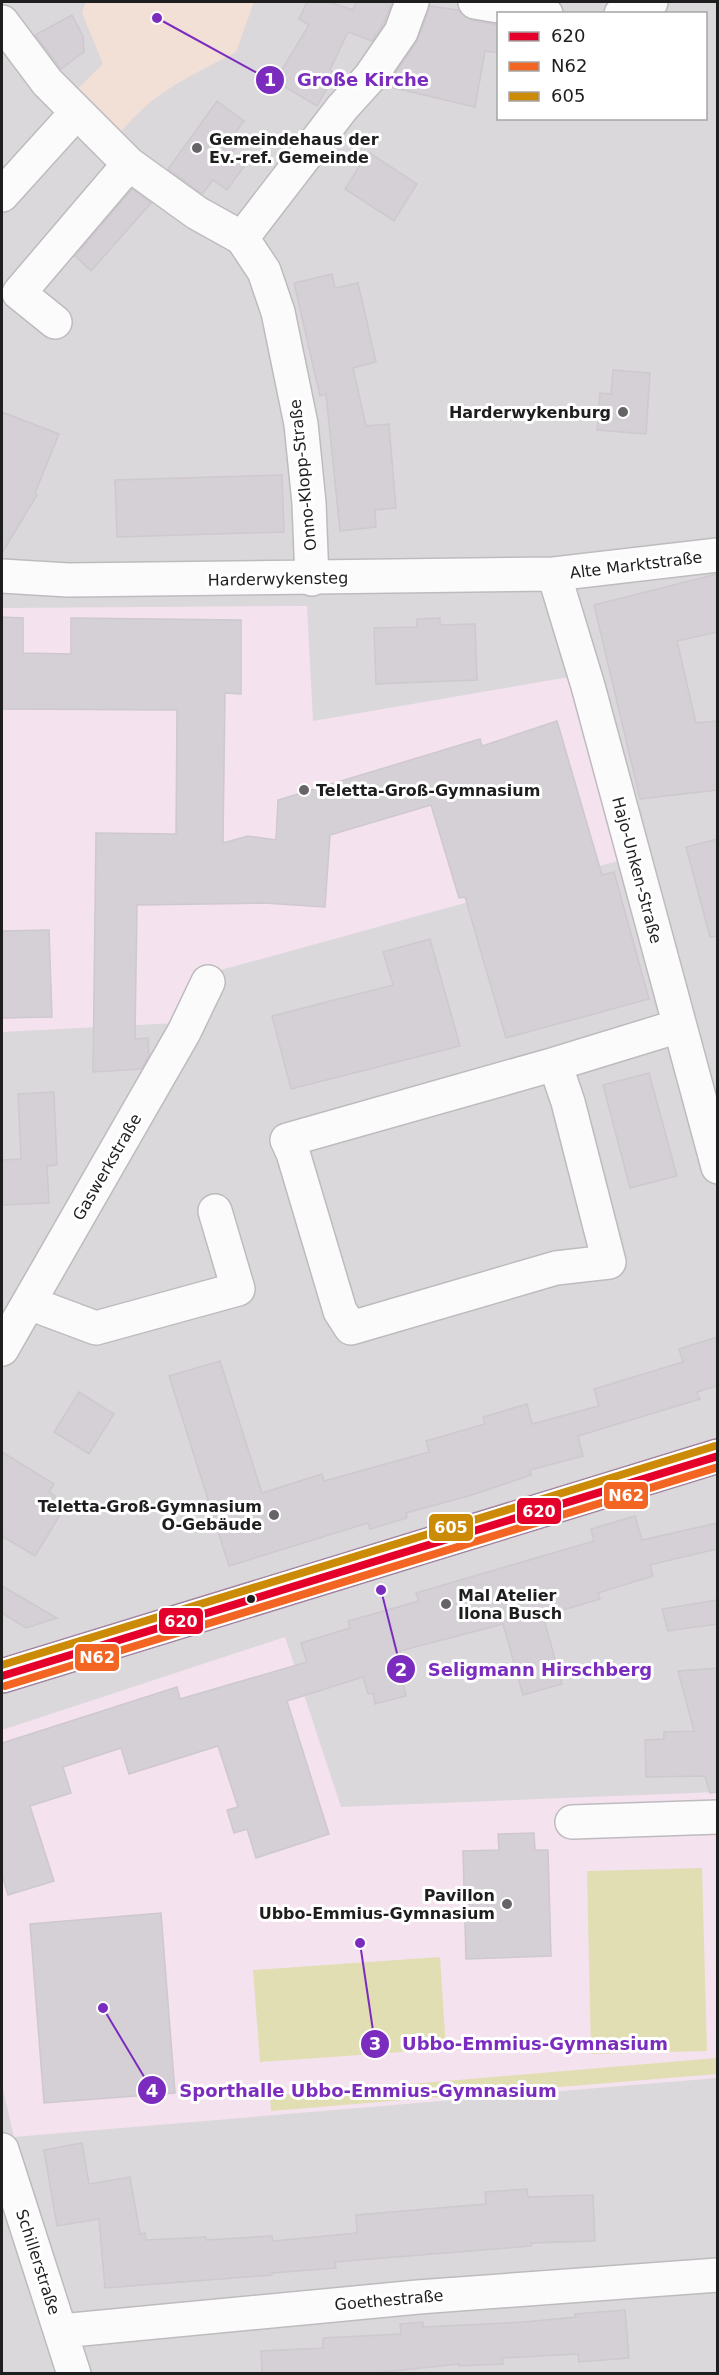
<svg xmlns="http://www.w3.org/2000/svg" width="719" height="2375" viewBox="0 0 719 2375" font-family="'DejaVu Sans',sans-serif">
  <rect width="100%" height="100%" fill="#ece6ec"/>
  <path fill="#dbd8db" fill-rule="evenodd" d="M2 2H717V2373H2ZM498 14H706V118H498Z"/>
  <path fill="#f5e2ef" d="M307 606 313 721 575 676 625 859 199 976 176 1023 2 1032V608Z
    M285 1637 341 1807 717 1792V2078L14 2137 2 2085V1730Z"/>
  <path fill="#f2dfd5" d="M86 2H254L236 52C184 80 154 90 115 139L69 97 103 64 82 13Z"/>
  <path fill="#e2deb4" d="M702 1868 707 2051 591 2054 587 1871Z
    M440 1957 446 2049 260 2062 253 1970Z
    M717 2058V2074L271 2111 270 2096Z"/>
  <path fill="#d4d0d5" stroke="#cec8cf" stroke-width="1.5" d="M307 2H329L353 10 356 2H392L384 23 372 41 348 32 330 70 336 73 317 106 275 81 309 25 299 19Z
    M430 6 458 10 471 20 498 25V53L485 51 475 107 386 86 417 42Z
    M72 15 83 36 84 52 61 69 35 35Z
    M217 101 244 121 230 140 237 146 231 154 246 164 227 190 213 180 202 194 168 169Z
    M368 152 417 184 394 221 345 189Z
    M132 189 151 203 91 271 75 256Z
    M332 274 335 288 358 283 376 362 353 368 366 426 389 424 396 508 375 510 376 527 340 531 326 394 320 396 294 283Z
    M613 370 650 373 646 434 597 430 600 393 611 394Z
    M2 412 59 434 35 493 37 495 2 553Z
    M282 475 284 532 117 537 115 480Z
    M717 574V632L677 641 696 723 717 721V790L640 799 594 605Z
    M2 617 23 618V653L71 654V618L241 620V694L225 693 223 843 248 836 276 840 278 800 480 739 482 746 557 721 602 875 614 872 649 999 506 1038 465 897 459 898 431 805 330 835 325 907 264 903 137 905 135 1039 148 1038 149 1056 141 1069 93 1072 96 833 176 834 177 710 2 709Z
    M440 618V625L475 624 477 680 376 684 374 628 417 627V619Z
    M717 839V936L710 937 686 847Z
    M49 930 52 1017 2 1018V931Z
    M430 939 460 1046 291 1089 272 1016 393 985 383 952Z
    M649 1073 677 1176 630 1188 603 1085Z
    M54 1092 57 1165 47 1166 49 1203 2 1205V1160L21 1159 18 1094Z
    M717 1337V1386L697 1392 700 1399 578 1436 583 1456 530 1470 531 1475 472 1495 406 1513 407 1518 370 1529 368 1523 229 1566 169 1376 220 1361 262 1493 322 1474 324 1481 429 1452 426 1441 485 1424 483 1417 527 1404 532 1424 599 1406 594 1389 683 1362 679 1349Z
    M79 1392 114 1414 89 1454 54 1432Z
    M2 1452 54 1484 49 1492 55 1496 48 1508 60 1515 35 1556 2 1536Z
    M635 1516 642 1540 717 1523V1549L650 1565 653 1576 598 1593 600 1599 543 1616 562 1684 523 1695 503 1624 400 1651 409 1681 403 1683 406 1696 375 1704 373 1693 368 1694 363 1677 287 1701 329 1834 256 1858 247 1829 234 1833 227 1810 238 1807 218 1746 129 1774 121 1748 63 1767 71 1793 30 1806 54 1881 8 1895 2 1875V1743L177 1687 180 1699 307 1662 301 1643 350 1628 348 1621 419 1601 416 1593 594 1541 591 1529Z
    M2 1586 57 1618 26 1628 2 1613Z
    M717 1600V1624L668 1631 662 1609Z
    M717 1668V1792L710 1793 705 1776 646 1777 645 1740 664 1739V1732L694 1731 678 1671Z
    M534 1833 535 1850H548L551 1956 466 1959 463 1851 499 1850 498 1834Z
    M161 1913 175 2093 44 2103 30 1924Z
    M82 2143 89 2184 130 2177 140 2234 145 2233 146 2240 206 2237V2240L272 2236 273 2241 357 2233 356 2215 486 2204 485 2192 527 2189 528 2197 593 2195 595 2241 531 2243V2246L335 2262 336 2268 272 2273V2275L105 2288 99 2219 57 2226 44 2150Z
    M625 2310 629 2358 579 2362 578 2354 502 2358 503 2364 459 2366V2364L375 2373H262L261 2351 323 2348V2338L401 2334 400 2324 423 2322V2327L524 2322 576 2317 575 2314Z"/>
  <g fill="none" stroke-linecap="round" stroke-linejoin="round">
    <defs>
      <path id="minor" d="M475 2 546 14
        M621 14 651 2
        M2 22 47 82 129 164 197 213 242 238 264 271 278 312 301 424 309 503 312 579
        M2 195 77 112
        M242 238 342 108 370 77 401 32 412 2
        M55 322 19 293 129 164
        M554 574 588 686 718 1167
        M2 576 68 580 554 574 718 555
        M555 1064 287 1140 293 1153 340 1311 351 1328 556 1268 609 1262 568 1102 555 1064 679 1026
        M29 1303 96 1328 238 1289 215 1211
        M2 1349 184 1032 208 982
        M572 1822 718 1817
        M2 2150 74 2374
        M61 2331 418 2297 718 2275"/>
      <path id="major" d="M2 1676 718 1456"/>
    </defs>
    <use href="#minor" stroke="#bebbbe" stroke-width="36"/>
    <use href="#major" stroke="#a184a0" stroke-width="36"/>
    <use href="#minor" stroke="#fcfbfc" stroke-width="33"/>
    <use href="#major" stroke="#efe4f0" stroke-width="33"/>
    <defs>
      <path id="bus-1" d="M2 1676 718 1456"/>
      <path id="bus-2" d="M5 1686 718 1467"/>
      <path id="bus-3" d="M2 1665 715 1446"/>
    </defs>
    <use href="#bus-1" stroke="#fff" stroke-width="12"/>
    <use href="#bus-2" stroke="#fff" stroke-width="12"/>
    <use href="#bus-3" stroke="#fff" stroke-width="12"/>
    <use href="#bus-1" stroke="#e4002b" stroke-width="8"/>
    <use href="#bus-2" stroke="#f26522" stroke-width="8"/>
    <use href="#bus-3" stroke="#cc8b06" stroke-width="8"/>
  </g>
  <g fill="#666466" stroke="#fff" stroke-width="2">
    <circle cx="197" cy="148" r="6"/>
    <circle cx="623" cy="412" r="6"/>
    <circle cx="304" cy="790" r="6"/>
    <circle cx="274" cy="1515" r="6"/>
    <circle cx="446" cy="1604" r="6"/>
    <circle cx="507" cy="1904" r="6"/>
  </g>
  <circle fill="#1e1e1e" stroke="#fff" stroke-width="2" cx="251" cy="1599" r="5"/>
  <g text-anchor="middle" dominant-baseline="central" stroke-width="6" stroke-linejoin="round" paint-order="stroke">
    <g font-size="16" font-weight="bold" fill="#1e1e1e" stroke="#fff" text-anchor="start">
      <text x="209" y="139">Gemeindehaus der<tspan x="209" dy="18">Ev.-ref. Gemeinde</tspan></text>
      <text x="611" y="412" text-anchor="end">Harderwykenburg</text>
      <text x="316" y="790">Teletta-Groß-Gymnasium</text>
      <text x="262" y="1506" text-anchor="end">Teletta-Groß-Gymnasium<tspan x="262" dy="18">O-Gebäude</tspan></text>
      <text x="458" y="1595">Mal Atelier<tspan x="458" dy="18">Ilona Busch</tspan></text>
      <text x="495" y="1895" text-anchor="end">Pavillon<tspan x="495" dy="18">Ubbo-Emmius-Gymnasium</tspan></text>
    </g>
    <g font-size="16" fill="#1e1e1e" stroke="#fff">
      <text transform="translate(303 475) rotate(-96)">Onno-Klopp-Straße</text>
      <text transform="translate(636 565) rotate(-7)">Alte Marktstraße</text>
      <text transform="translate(278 579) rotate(-1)">Harderwykensteg</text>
      <text transform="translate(637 870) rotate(75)">Hajo-Unken-Straße</text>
      <text transform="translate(107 1167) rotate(-60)">Gaswerkstraße</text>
      <text transform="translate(38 2262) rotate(72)">Schillerstraße</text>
      <text transform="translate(389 2300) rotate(-5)">Goethestraße</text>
    </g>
  </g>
  <path fill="none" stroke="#7b2cbf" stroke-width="2" d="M157 18L270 80M381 1590L401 1669M360 1943L375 2044M103 2008L152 2090"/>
  <g fill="#7b2cbf" stroke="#fff" stroke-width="2">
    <circle cx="157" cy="18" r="6"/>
    <circle cx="381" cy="1590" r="6"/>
    <circle cx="360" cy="1943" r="6"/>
    <circle cx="103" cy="2008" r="6"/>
    <circle cx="270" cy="80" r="15"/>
    <circle cx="401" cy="1669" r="15"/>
    <circle cx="375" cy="2044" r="15"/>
    <circle cx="152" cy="2090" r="15"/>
  </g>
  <g font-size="18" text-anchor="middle" font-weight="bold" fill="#fff">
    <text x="270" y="86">1</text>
    <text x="401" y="1676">2</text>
    <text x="375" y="2050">3</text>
    <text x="152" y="2097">4</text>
  </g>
  <g font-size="18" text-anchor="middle" font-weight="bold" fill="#7b2cbf" stroke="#fff" stroke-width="6" stroke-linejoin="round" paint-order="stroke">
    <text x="363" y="86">Große Kirche</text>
    <text x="540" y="1676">Seligmann Hirschberg</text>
    <text x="535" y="2050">Ubbo-Emmius-Gymnasium</text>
    <text x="368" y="2097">Sporthalle Ubbo-Emmius-Gymnasium</text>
  </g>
  <g stroke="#fff" stroke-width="2">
    <rect x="603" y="1481" width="46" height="29" rx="6" fill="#f26522"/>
    <rect x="516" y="1497" width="46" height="28" rx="6" fill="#e4002b"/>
    <rect x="428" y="1513" width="46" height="29" rx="6" fill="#cc8b06"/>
    <rect x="158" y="1607" width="46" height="28" rx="6" fill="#e4002b"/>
    <rect x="74" y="1643" width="46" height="29" rx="6" fill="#f26522"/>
  </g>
  <g font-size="16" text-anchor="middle" font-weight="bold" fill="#fff">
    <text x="626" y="1501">N62</text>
    <text x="539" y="1517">620</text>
    <text x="451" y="1533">605</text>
    <text x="181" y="1627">620</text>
    <text x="97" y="1663">N62</text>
  </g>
  <rect width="719" height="2375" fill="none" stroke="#1e1e1e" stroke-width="6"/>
  <rect x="497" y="12" width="210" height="108" fill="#ffffff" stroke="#a5a5a5" stroke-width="1.5"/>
  <rect x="509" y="32" width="30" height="9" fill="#e4002b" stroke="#a5a5a5" stroke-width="1.5"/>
  <text x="551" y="42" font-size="18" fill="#1e1e1e">620</text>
  <rect x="509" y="62" width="30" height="9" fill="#f26522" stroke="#a5a5a5" stroke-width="1.5"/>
  <text x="551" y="72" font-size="18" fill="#1e1e1e">N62</text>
  <rect x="509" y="92" width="30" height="9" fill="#cc8b06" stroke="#a5a5a5" stroke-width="1.5"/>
  <text x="551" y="102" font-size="18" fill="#1e1e1e">605</text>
</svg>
